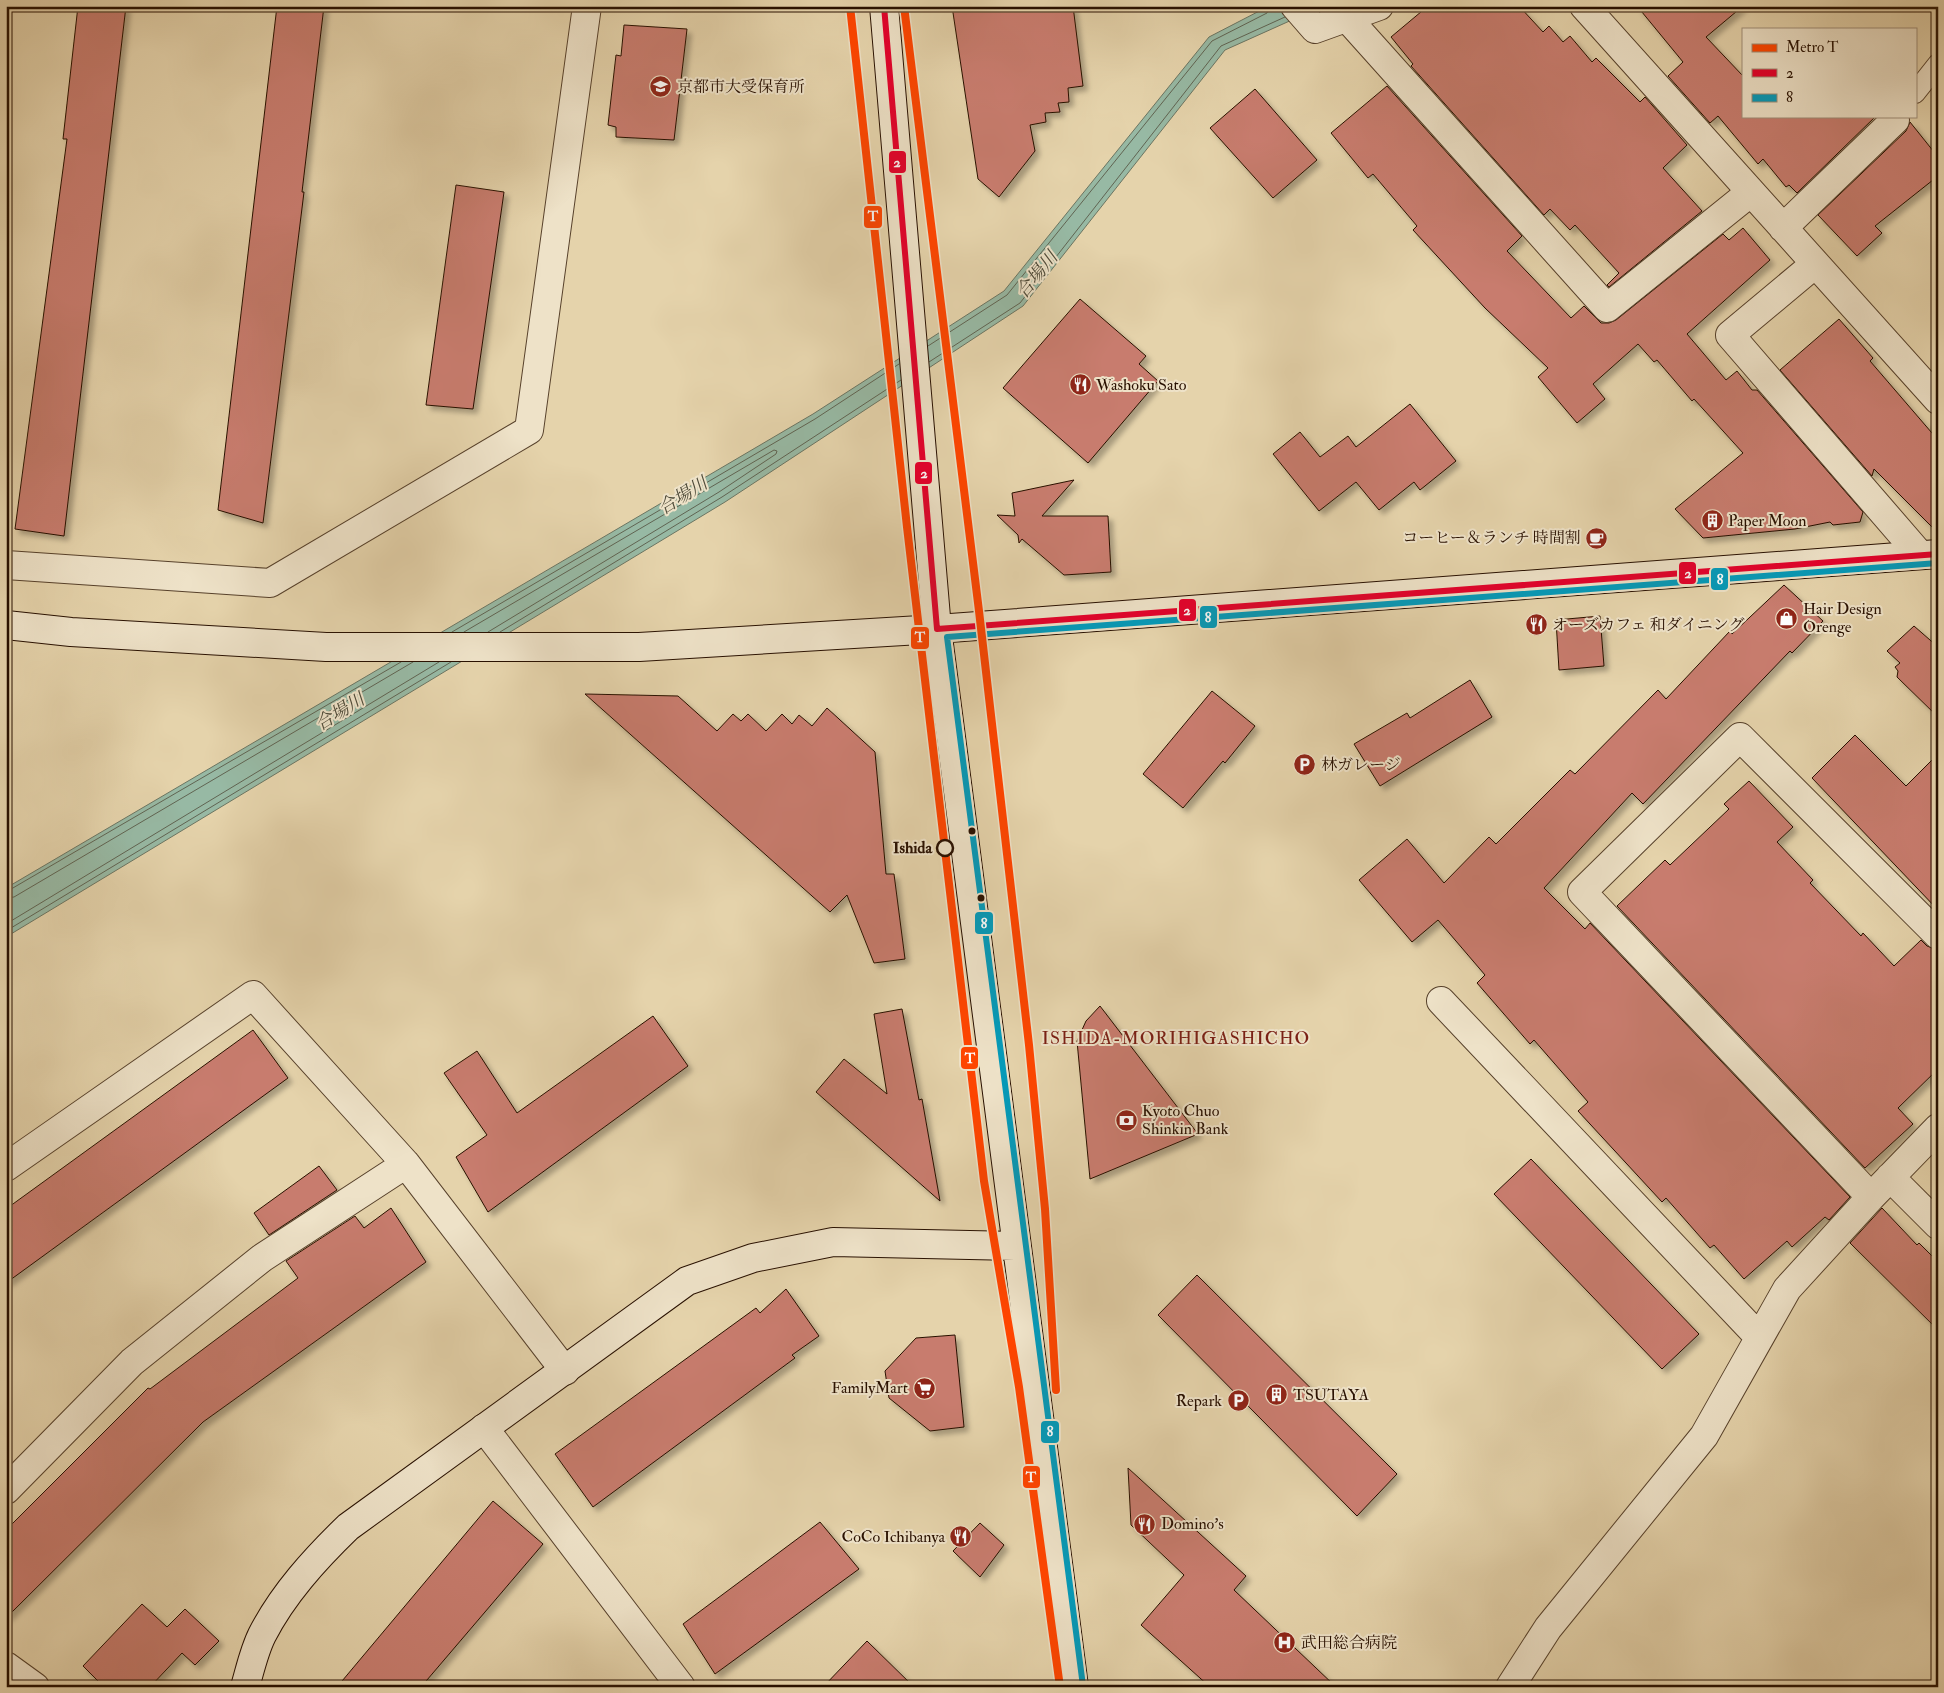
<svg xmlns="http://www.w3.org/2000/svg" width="1944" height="1693" viewBox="0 0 1944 1693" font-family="'IM FELL Double Pica','Noto Serif JP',serif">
  <defs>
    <filter id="shadow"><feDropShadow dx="4.5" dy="4.5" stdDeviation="2.5" flood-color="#0004"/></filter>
  </defs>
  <rect width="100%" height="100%" fill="#e5d3ab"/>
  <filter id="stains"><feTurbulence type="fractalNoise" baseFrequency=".004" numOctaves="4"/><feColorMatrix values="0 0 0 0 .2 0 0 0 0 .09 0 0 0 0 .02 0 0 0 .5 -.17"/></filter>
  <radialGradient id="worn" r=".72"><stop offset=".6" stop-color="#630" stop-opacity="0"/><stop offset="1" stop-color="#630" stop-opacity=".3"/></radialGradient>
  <path fill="#97b9a4" stroke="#6b7562" d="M1269 6H1323L1225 50 1023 306 725 502 6 937V888L813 414 1004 291 1209 37Z"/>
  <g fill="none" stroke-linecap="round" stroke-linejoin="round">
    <path stroke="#606452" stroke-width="1" d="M928 346 1007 295 1212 41 1267 13 1270 6
      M929 362 1020 303 1221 46 1285 17
      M452 632 815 419 899 364
      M464 632 774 450 777 451 776 454 719 492 488 632
      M500 632 722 497 901 380
      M6 892 401 662
      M6 898 14 897 413 662
      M6 924 439 662
      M6 931 451 662"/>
  </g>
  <path fill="#c87c6e" stroke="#281000" filter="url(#shadow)" d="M78 6H126L64 536 15 529 67 139H63Z
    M277 6H324L302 192H304L263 523 218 510Z
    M952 6H1073L1083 86 1068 88 1069 102 1058 103 1060 112 1045 113 1046 122 1030 125 1035 151 999 197 978 179Z
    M1428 6H1519L1543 32 1549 26 1563 42 1570 36 1592 62 1596 58 1640 102 1645 97 1687 145 1663 168 1702 211 1609 287 1607 285 1619 273 1575 225 1570 230 1550 209 1544 215 1411 66 1413 64 1391 37Z
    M1637 6H1743L1706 37 1743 76V116H1876L1797 193 1789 185 1786 187 1763 159 1758 164 1718 116 1710 123 1668 76 1683 62Z
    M624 25 687 29 674 140 616 137V127L608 125 616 55 621 56Z
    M1387 86 1522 236 1507 251 1571 318 1584 306 1601 323H1609L1616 320 1723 234 1729 240 1743 228 1770 260 1687 334 1726 380 1737 371 1752 390H1757L1863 512 1860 522 1833 525 1830 522 1795 529 1703 538 1675 509 1743 453 1694 399 1692 401 1657 360 1654 362 1638 344 1593 384 1605 399 1577 423 1538 377 1548 368 1485 308 1413 230 1417 226 1373 174 1368 178 1331 133Z
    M1255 89 1317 160 1273 198 1210 128Z
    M1910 122 1938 157V176L1875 226 1882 233 1857 256 1818 215 1906 131Z
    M456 185 504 192 473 409 426 405Z
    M1080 299 1146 356 1139 364 1158 381 1088 463 1003 388Z
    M1839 319 1873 358 1870 361 1938 440V533L1874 469 1872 476 1780 370Z
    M1410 404 1456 461 1420 490 1414 482 1379 510 1356 482 1319 511 1273 454 1300 432 1320 457 1348 436 1356 447Z
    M1074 480 1042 516H1108L1111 572 1064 575 1022 539 1019 543 1018 535 997 515 1015 516 1012 493Z
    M1784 585 1823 621 1792 653 1790 651 1643 804 1632 793 1544 888 1585 929 1590 923 1850 1197 1829 1220 1825 1217 1792 1247 1787 1241 1744 1279 1714 1245 1710 1248 1666 1198 1662 1202 1578 1111 1588 1102 1534 1040 1530 1044 1477 983 1485 975 1438 920 1412 942 1359 880 1407 839 1444 883 1489 837 1496 844 1570 770 1575 774 1658 690 1666 699 1730 631 1732 634Z
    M1600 616 1604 666 1559 670 1556 620Z
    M1914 626 1938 647V717L1897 677 1898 671 1895 667 1900 663 1887 651Z
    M1470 680 1492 717 1380 786 1354 744 1407 713 1410 718Z
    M1212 691 1255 726 1225 763 1223 761 1183 808 1143 774Z
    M585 694 678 696 717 731 733 714 741 721 748 714 766 731 782 714 792 724 799 715 812 726 827 708 875 752 886 874H894L905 959 874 963 847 895 830 912Z
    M1855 735 1906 786 1938 754V910L1812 778Z
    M1749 781 1793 827 1777 842 1813 880 1810 883 1861 936 1863 933 1894 966 1921 940 1927 946 1938 950V1069L1898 1108 1913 1124 1865 1168 1617 906 1665 860 1670 865 1729 809 1724 804Z
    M1100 1006 1198 1134 1090 1179 1077 1041 1086 1021Z
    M902 1009 919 1100 922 1099 940 1201 816 1092 844 1059 887 1094 874 1014Z
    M653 1016 688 1066 488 1212 456 1157 487 1135 444 1073 477 1051 517 1113Z
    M253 1030 288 1078 6 1283V1209Z
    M1531 1159 1699 1334 1662 1369 1494 1194Z
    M319 1166 337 1190 269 1235 254 1213Z
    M391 1208 426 1262 203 1422 6 1618V1530L148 1388 150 1389 298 1278 286 1261 355 1216 364 1228Z
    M1882 1208 1917 1245 1919 1243 1938 1262V1330L1850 1243Z
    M1197 1275 1397 1474 1357 1516 1158 1315Z
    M786 1289 819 1336 792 1355 795 1358 593 1507 555 1454 756 1308 760 1313Z
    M955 1335 964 1427 930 1431 889 1398 885 1371 916 1338Z
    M1128 1468 1246 1576 1234 1590 1336 1687H1210L1141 1625 1184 1575 1131 1525Z
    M493 1501 543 1544 421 1687H337Z
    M820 1522 859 1569 715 1674 683 1624Z
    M980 1523 1004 1545 980 1577 953 1551Z
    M142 1604 167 1627 185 1609 219 1641 195 1665 182 1653 150 1687H104L83 1666Z
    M867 1641 914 1687H823Z"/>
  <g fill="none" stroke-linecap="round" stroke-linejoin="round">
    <defs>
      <path id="lane" d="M1915 93 1938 64"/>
      <path id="street" d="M1295 6 1315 29 1379 6
        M1584 6 1938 400
        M1348 19 1607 308 1751 192
        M1783 228 1895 120
        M1815 264 1730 335 1920 555
        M6 565 270 583 529 430 587 6
        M1441 1001 1758 1336
        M6 1167 253 995 406 1164 565 1371
        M1890 1177 1938 1225
        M1871 1197 1582 892 1740 737 1938 935
        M484 1428 681 1687
        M6 1490 132 1362 262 1258 406 1164
        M6 1666 35 1687
        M1510 1687 1548 1628 1704 1436 1787 1289 1871 1197 1938 1128"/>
      <path id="secondary" d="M884 6 937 629 1074 1687
        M6 625 71 632 326 647H639L937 629 1938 554
        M245 1687C250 1670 254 1651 262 1635 283 1594 315 1559 348 1527L687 1281 753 1258 833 1242 1015 1246"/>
    </defs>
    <use href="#lane" stroke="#57412b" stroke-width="22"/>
    <use href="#street" stroke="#57412b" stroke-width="30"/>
    <use href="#secondary" stroke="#281000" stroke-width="30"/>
    <use href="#lane" stroke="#eee2c8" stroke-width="20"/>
    <use href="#street" stroke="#eee2c8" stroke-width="28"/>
    <use href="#secondary" stroke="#eee2c8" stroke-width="28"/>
    <defs>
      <path id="bus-1" d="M884 6 937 629
        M937 629 1938 554"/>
      <path id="bus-2" d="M1083 1686 947 637 1938 563"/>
    </defs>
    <use href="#bus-1" stroke="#eee2c8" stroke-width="10"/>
    <use href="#bus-2" stroke="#eee2c8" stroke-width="10"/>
    <use href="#bus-1" stroke="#e4002b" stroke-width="6"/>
    <use href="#bus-2" stroke="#049ab9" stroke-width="6"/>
    <defs>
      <path id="metro-1" d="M850 6 907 527 984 1181 1019 1387 1060 1687
        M904 6 979 611 1029 1045 1045 1209 1056 1390"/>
    </defs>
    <use href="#metro-1" stroke="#eee2c8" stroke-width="11"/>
    <use href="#metro-1" stroke="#ff4500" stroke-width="8"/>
  </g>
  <defs>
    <symbol id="school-disc" viewBox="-11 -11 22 22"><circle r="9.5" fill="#8f2418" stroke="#eee2c8"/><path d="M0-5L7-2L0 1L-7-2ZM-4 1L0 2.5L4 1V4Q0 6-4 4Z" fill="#fff"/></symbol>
    <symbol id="restaurant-disc" viewBox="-11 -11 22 22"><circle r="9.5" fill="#8f2418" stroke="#eee2c8"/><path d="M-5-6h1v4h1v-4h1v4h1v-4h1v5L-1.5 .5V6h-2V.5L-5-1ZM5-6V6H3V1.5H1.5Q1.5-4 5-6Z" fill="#fff"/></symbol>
    <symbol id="building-disc" viewBox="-11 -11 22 22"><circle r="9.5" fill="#8f2418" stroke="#eee2c8"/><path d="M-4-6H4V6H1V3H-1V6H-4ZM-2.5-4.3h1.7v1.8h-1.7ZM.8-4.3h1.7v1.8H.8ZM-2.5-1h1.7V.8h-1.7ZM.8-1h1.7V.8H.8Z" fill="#fff"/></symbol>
    <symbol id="cafe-disc" viewBox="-11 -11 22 22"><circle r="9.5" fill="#8f2418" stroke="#eee2c8"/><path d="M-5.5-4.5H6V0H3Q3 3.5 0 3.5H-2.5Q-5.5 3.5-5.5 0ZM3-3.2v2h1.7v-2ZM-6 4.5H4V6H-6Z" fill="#fff"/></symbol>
    <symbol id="shop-disc" viewBox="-11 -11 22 22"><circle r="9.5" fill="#8f2418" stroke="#eee2c8"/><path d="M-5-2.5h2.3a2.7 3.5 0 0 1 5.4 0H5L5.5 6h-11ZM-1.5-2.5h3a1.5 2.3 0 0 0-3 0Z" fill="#fff"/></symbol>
    <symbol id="parking-disc" viewBox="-11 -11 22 22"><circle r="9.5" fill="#8f2418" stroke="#eee2c8"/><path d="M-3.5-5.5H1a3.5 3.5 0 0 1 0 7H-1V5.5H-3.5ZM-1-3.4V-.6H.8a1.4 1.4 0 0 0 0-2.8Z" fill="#fff"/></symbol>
    <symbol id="bank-disc" viewBox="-11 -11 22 22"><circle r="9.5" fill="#8f2418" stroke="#eee2c8"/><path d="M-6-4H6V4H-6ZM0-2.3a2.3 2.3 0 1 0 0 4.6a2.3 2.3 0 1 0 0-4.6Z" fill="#fff"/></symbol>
    <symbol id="supermarket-disc" viewBox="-11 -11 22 22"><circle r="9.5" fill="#8f2418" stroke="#eee2c8"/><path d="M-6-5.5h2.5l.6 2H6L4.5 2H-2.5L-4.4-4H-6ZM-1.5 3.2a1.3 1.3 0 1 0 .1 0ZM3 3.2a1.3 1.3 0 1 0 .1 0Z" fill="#fff"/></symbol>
    <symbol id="hospital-disc" viewBox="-11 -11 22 22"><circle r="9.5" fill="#8f2418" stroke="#eee2c8"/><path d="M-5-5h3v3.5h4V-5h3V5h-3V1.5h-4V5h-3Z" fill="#fff"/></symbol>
  </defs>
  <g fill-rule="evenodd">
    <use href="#school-disc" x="648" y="74" width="25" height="25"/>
    <use href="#restaurant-disc" x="1068" y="372" width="25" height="25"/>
    <use href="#building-disc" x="1700" y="508" width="25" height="25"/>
    <use href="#cafe-disc" x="1584" y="526" width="25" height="25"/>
    <use href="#shop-disc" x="1774" y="606" width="25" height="25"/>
    <use href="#restaurant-disc" x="1524" y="612" width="25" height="25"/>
    <use href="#parking-disc" x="1292" y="752" width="25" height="25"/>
    <use href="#bank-disc" x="1114" y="1108" width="25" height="25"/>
    <use href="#supermarket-disc" x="912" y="1376" width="25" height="25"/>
    <use href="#building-disc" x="1264" y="1382" width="25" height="25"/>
    <use href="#parking-disc" x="1226" y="1388" width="25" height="25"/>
    <use href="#restaurant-disc" x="1132" y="1512" width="25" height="25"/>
    <use href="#restaurant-disc" x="948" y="1524" width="25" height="25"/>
    <use href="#hospital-disc" x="1272" y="1630" width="25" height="25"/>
  </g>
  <g fill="#281000" stroke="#eee2c8" stroke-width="2">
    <circle cx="972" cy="831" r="4.5"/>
    <circle cx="981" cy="898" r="4.5"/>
  </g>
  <circle fill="#eee2c8" stroke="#281000" stroke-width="2.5" cx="945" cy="848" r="8"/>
  <g text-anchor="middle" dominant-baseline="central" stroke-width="4" stroke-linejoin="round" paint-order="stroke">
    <g font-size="16" fill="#281000" stroke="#eee2c8" text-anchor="start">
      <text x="677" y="87">京都市大受保育所</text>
      <text x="1096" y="385">Washoku Sato</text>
      <text x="1728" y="521">Paper Moon</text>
      <text x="1581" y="538" text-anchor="end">コーヒー＆ランチ 時間割</text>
      <text x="1803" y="609">Hair Design<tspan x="1803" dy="18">Orenge</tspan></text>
      <text x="1552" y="625">オーズカフェ 和ダイニング</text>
      <text x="1321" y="765">林ガレージ</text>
      <text x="1142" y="1111">Kyoto Chuo<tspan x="1142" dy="18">Shinkin Bank</tspan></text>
      <text x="908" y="1388" text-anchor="end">FamilyMart</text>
      <text x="1293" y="1395">TSUTAYA</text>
      <text x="1222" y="1401" text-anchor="end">Repark</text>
      <text x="1161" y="1524">Domino's</text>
      <text x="945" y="1537" text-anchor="end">CoCo Ichibanya</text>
      <text x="1301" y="1643">武田総合病院</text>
    </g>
    <g font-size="16" font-weight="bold" fill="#281000" stroke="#eee2c8" text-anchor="end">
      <text x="932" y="848">Ishida</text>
    </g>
    <g font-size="18" font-style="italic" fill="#4f4b39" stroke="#eee2c8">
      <text transform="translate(1037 275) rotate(-51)">合場川</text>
      <text transform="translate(683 496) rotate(-32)">合場川</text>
      <text transform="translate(340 712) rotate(-32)">合場川</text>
    </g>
    <g font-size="18" letter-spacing="1" fill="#7a1f14" stroke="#eee2c8">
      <text x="1176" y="1038">ISHIDA-MORIHIGASHICHO</text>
    </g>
  </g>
  <g stroke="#eee2c8" stroke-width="2">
    <rect x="888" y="150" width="19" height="24" rx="5" fill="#e4002b"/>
    <rect x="863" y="205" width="20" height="24" rx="5" fill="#ff4500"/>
    <rect x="914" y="461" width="19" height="24" rx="5" fill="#e4002b"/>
    <rect x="1678" y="561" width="19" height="24" rx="5" fill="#e4002b"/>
    <rect x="1710" y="567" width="19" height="24" rx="5" fill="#049ab9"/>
    <rect x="1178" y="598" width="19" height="24" rx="5" fill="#e4002b"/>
    <rect x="1199" y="605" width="19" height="24" rx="5" fill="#049ab9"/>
    <rect x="910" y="626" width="20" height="24" rx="5" fill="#ff4500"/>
    <rect x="974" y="911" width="20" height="24" rx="5" fill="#049ab9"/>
    <rect x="960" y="1046" width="19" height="24" rx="5" fill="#ff4500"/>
    <rect x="1040" y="1420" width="20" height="24" rx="5" fill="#049ab9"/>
    <rect x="1022" y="1465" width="19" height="24" rx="5" fill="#ff4500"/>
  </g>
  <g font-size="14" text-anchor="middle" font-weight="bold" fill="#fff">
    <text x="897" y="167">2</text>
    <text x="873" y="221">T</text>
    <text x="924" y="478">2</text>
    <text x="1688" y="578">2</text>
    <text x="1720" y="584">8</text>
    <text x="1187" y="615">2</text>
    <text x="1208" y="622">8</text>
    <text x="920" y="642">T</text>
    <text x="984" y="928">8</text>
    <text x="970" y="1063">T</text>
    <text x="1050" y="1436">8</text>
    <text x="1031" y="1482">T</text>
  </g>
  <rect width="1944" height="1693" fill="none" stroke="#e5d3ab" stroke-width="25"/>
  <rect x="8" y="8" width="1929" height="1678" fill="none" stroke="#281000" stroke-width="2.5"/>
  <rect x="12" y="12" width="1919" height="1668" fill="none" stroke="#281000"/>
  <rect x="1742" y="28" width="175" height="90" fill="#eee2c8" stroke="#9f8e78"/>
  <rect x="1752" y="44" width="25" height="8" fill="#ff4500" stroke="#9f8e78"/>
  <text x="1786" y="52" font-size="15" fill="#281000">Metro T</text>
  <rect x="1752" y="69" width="25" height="8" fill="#e4002b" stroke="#9f8e78"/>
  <text x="1786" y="78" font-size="15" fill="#281000">2</text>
  <rect x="1752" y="94" width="25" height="8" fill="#049ab9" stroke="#9f8e78"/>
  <text x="1786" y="102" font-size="15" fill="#281000">8</text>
  <rect width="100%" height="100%" filter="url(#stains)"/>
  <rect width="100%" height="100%" fill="url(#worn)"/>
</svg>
